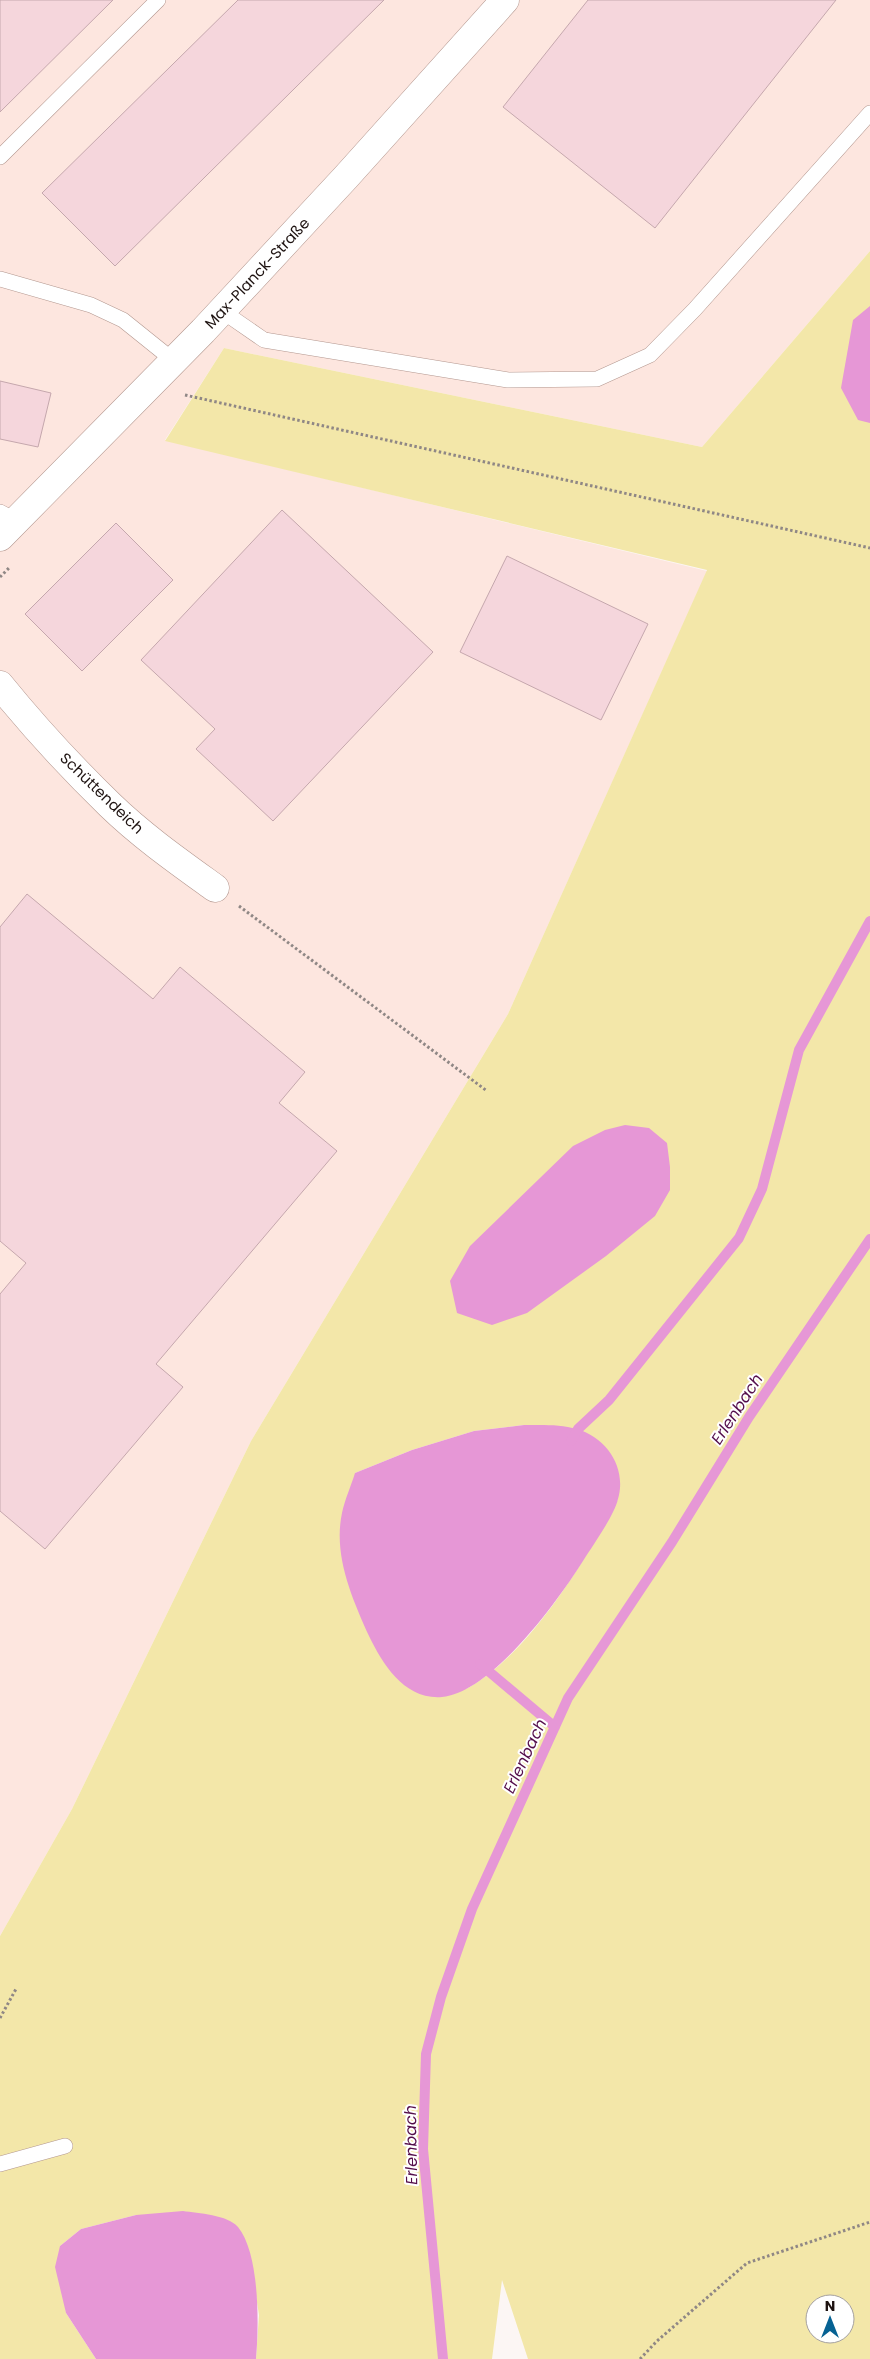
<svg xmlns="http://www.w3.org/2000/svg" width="870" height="2359" viewBox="0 0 870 2359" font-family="Poppins,sans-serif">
  <rect width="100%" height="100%" fill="#fcf6f4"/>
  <path fill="#fde6df" d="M0 0H870V251L702 447 224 348 165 440 707 571 508 1014 251 1441 72 1809 0 1936Z"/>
  <path fill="#f3e7a9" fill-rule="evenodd" d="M870 251V2359H528L502 2280 492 2359H256L259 2315 249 2251 136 2215 81 2229 60 2246 66 2313 96 2359H0V1936L72 1809 251 1441 508 1014 707 570 165 441 224 348 702 447ZM524 1425 618 1499C585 1561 529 1655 466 1689L355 1473 412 1450 474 1431ZM815 2304H845V2334H815Z"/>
  <path fill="#e697d6" d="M870 306V423L858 420 841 388 853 320Z
    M625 1125 649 1128 667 1143 670 1167V1190L655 1216 606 1256 527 1313 492 1325 457 1313 450 1281 470 1246 573 1146 605 1130Z
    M524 1425C542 1425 560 1424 577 1429 607 1438 627 1468 618 1499 614 1516 593 1545 583 1561 558 1601 491 1693 442 1697 405 1700 383 1665 369 1636 352 1598 333 1555 342 1513 345 1499 351 1486 355 1473L412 1450 474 1431Z
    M183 2211C198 2213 228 2215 238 2227 260 2254 259 2326 256 2359H96L66 2313 55 2267 60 2246 81 2229 136 2215Z"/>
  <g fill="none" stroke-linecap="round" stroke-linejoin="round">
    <path stroke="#e697d6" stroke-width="10" d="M571 1441 578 1429 609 1400 739 1238 762 1189 799 1050 870 921
      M480 1664 555 1727
      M443 2359 423 2149 426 2054 441 1997 472 1909 568 1698 672 1542 749 1417 870 1239"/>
  </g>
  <path fill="#f5d6dc" stroke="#c5a7ad" d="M0 0H113L0 112Z
    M238 0H384L115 266 42 193Z
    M588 0H836L655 228 503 107Z
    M0 381 51 393 38 447 0 439Z
    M282 510 433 652 273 821 196 749 215 729 141 660Z
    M116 523 173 580 82 671 25 614Z
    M507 556 648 624 601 720 460 652Z
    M27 894 153 999 180 967 305 1072 279 1103 337 1151 156 1364 183 1387 45 1549 0 1511V1294L26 1263 0 1241V927Z"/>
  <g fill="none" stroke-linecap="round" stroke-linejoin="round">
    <defs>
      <path id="service" d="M0 157 158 0
        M0 279 91 305 123 320 174 361
        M222 311 264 340 508 380 597 379 650 355 695 309 870 113
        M0 512 17 521
        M0 2164 65 2146"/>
      <path id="minor" d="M0 537 203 331 346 177 505 0
        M0 685C34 727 72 768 110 805 142 836 179 862 215 888"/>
    </defs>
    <use href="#service" stroke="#b3978f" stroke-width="16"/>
    <use href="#minor" stroke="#b3978f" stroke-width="29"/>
    <path stroke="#8f8785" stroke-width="3" stroke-dasharray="2.5 2.5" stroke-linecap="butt" d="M185 395 870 548
      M0 577 10 567
      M239 906 487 1091
      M0 2018 16 1989
      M640 2359 657 2341 747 2263 870 2222"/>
    <use href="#service" stroke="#fff" stroke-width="15"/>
    <use href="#minor" stroke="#fff" stroke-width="28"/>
  </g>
  <g text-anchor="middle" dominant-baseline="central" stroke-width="4" stroke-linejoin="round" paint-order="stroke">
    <g font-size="15" fill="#1e1311" stroke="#fff">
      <text transform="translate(257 273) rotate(-47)">Max-Planck-Straße</text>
      <text transform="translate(102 793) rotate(44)">Schüttendeich</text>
    </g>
    <g font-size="16" font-style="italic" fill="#540e4b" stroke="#fff">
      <text transform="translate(737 1409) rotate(-57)">Erlenbach</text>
      <text transform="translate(525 1756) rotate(-65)">Erlenbach</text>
      <text transform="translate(411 2145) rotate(-91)">Erlenbach</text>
    </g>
  </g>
  <g transform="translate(830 2319)"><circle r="24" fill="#ffffff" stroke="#a5a1a0"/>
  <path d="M0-4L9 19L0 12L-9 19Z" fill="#066293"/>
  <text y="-8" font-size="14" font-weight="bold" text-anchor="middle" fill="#1e1311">N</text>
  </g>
</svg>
